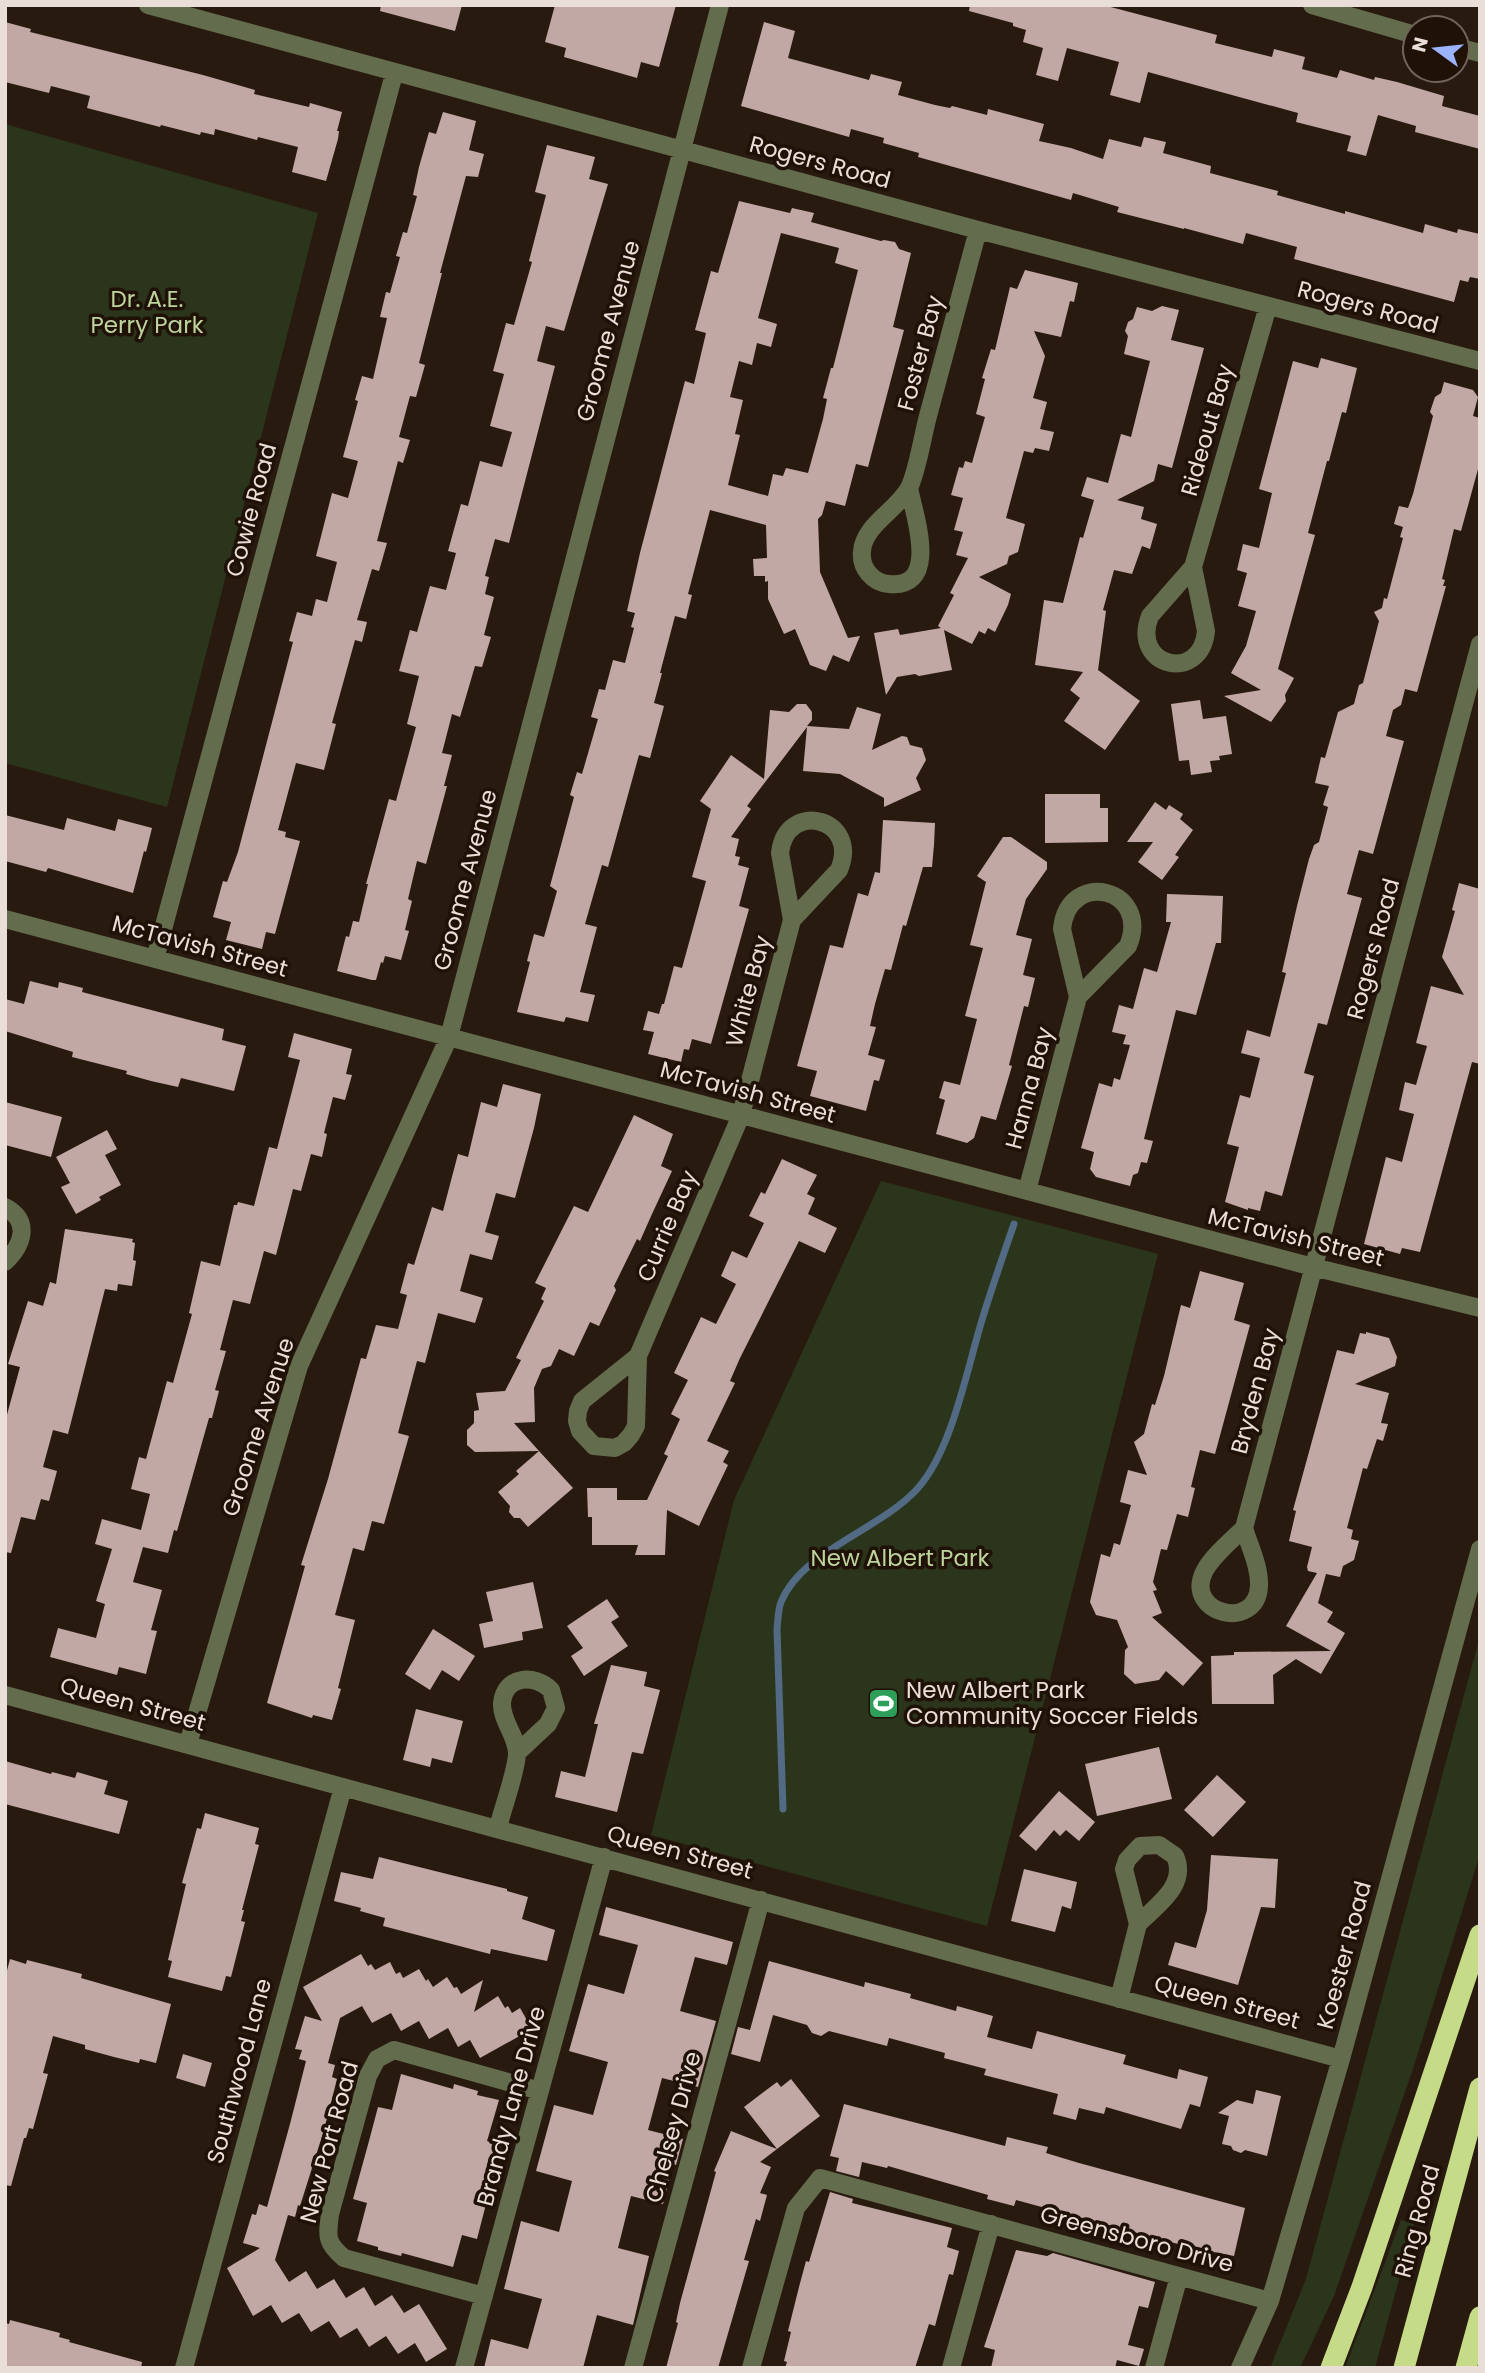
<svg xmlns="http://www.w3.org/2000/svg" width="1485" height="2373" viewBox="0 0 1485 2373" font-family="Poppins,sans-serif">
  <rect width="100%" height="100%" fill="#291a0f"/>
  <path fill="#2b351b" d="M5 124 318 213 167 807 5 763Z
    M881 1181 1158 1254 987 1926 651 1835 734 1500Z
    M1480 1636V1854L1413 2069 1334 2296 1300 2368H1270L1306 2279Z
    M1401 2220 1414 2224 1375 2368H1345Z"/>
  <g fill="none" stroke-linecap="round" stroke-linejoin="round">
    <path stroke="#526a83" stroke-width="7" d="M783 1809 777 1629C778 1620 778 1610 781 1602 802 1550 881 1530 918 1488 952 1450 967 1369 982 1320 992 1287 1003 1256 1014 1224"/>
  </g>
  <path fill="#c2a8a5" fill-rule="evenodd" d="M381 5H462L455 31 380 11Z
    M555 5H676L659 67 641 62 637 78 564 57 566 48 545 42Z
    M970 5H1103L1217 35 1215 43 1272 57 1274 49 1305 57 1302 69 1337 78 1340 70 1374 80 1375 77 1397 82 1444 96 1442 106 1480 116V149L1415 132 1416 126 1378 115 1366 156 1347 151 1351 136 1296 122 1298 113 1148 72 1140 103 1110 95 1119 62 1067 48 1058 81 1036 75 1043 48 1023 42 1026 30 1013 26V23L969 11Z
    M5 22 31 29 30 32 203 75 255 90 254 94 309 107 310 103 342 112 337 131H339L338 139 326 181 292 172 298 147 258 137 257 140 215 129 214 135 201 132 200 135 161 125 160 127 87 108 90 96 51 86 49 93 5 82Z
    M764 22 795 31 788 58 869 80 871 74 902 82 898 95 935 105 950 108 952 106 987 115 988 109 1044 124 1039 141 1071 148 1103 159 1109 139 1141 147 1144 137 1166 142 1163 153 1211 166 1210 173 1278 191 1277 195 1345 214V211L1423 233 1425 224 1457 233 1458 229 1480 234V279L1470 277 1468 282 1460 280 1454 302 1294 259 1297 247 1246 233 1243 244 1184 228V229L1117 212 1119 207 1073 193 1071 200 918 157 919 153 883 143 884 138 851 129 849 137 741 106Z
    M443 112 476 121 469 150 484 154 478 177 466 176 440 273H442L419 363 425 365 416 397 410 396 399 437 410 440 403 463 398 461 377 541 387 543 379 571 372 569 357 620 367 622 362 642 355 640 332 723 336 724 324 770 296 763 278 830 286 832 285 837 300 841 275 934 266 932 262 949 226 940 231 922 213 917 223 881 227 882 238 852 293 642 289 641 297 612 312 616 316 599 327 602 337 562 316 556 332 493 348 498 358 461 343 457 358 401 355 400 362 376 373 379 387 318 380 317 386 292 390 293 400 257 396 256 403 232 407 233 417 196 413 195 419 167 429 132 436 134Z
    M547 145 595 157 589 179 608 184 564 331 546 326 537 361 555 366 509 543 495 539 485 576 489 577 485 594 494 597 484 635 491 637 482 667 475 666 460 717 452 714 442 753 452 755 444 786H447L426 864 417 861 408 899 412 901 405 930 409 931 401 960 385 956 383 963 381 962 376 980H372L337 971 346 936 349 937 353 921 359 922 368 884H366L389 799 396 801 416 727 407 724 419 676 399 671 410 630 417 632 430 586 446 590 456 553 448 551 461 504 468 506 480 461 502 467 512 432 490 426 504 374 493 371 506 323 514 325 532 262 529 261 546 195 535 192Z
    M739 201 790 213 792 208 814 213 811 222 881 241 884 240 895 242 899 249 911 253 893 327 904 330 868 467 856 464 845 506 826 501 822 515 818 519 820 572 848 638 860 636 849 662 833 655 826 671 810 665 795 629 784 634 768 599V581L765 582V576H754L753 559 767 558 766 525 710 510 688 594 692 595 686 619 675 616 660 673H662L654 703 664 706 650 758 639 755 608 867 602 865 585 924 597 927 580 992 595 995 588 1022 566 1017 564 1022 517 1012 530 962 527 961 534 934 544 937 557 891 550 886 574 797 570 795 577 772 582 774 598 719 591 717 599 689 605 690 613 660 625 663 634 628 631 627 635 613 627 611 640 553 685 381 694 384 706 333 695 330 711 271 718 273ZM781 233 839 248 835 263 858 270 833 368H831L823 398 827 399 823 419 808 473 786 468 783 476 773 474 768 496 728 485 740 435 735 434 743 400 730 397 739 361 752 365 757 343 771 347 777 324 758 318Z
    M1025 270 1078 283 1074 302 1070 301 1061 337 1034 331 1045 356 1033 398 1047 402 1040 429 1054 432 1049 451 1035 448 1033 453 1024 451 1006 518 1025 524 1018 552 1009 556 1007 564 979 577 1011 594 1008 605 995 632 988 628 985 634 979 631 972 644 944 630 952 670 919 676 915 674 897 677 886 695 874 633 898 629 900 635 941 628 938 626 954 595 950 593 968 558 956 555 963 532 954 530 963 498 951 495 959 467 963 468 965 461 972 463 985 417 976 414 985 379 982 378 991 349 995 350 1010 287 1017 289Z
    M1162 306 1179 310 1171 340 1204 348 1172 468 1158 464 1154 481 1117 500 1144 507 1141 519 1157 524 1150 549 1142 546 1132 574 1114 570 1103 610 1106 611 1098 670 1140 701 1105 750 1064 721 1080 698 1070 690 1083 672 1035 665 1039 636 1044 600 1063 603 1080 537 1083 538 1094 500 1081 496 1087 477 1108 483 1121 434 1131 437 1150 361 1124 354 1128 336 1125 331 1128 322 1133 319 1137 307 1152 311Z
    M1321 358 1357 368 1346 413 1342 412 1329 461H1327L1308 533 1315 535 1278 669 1294 678 1285 695 1286 701 1271 722 1224 696 1261 690 1231 673 1246 646 1256 611 1238 606 1247 573 1237 570 1243 544 1259 548 1272 493 1259 489 1293 361 1318 368Z
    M1444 382 1473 390 1478 397 1473 416 1480 418V462L1461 531 1454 529 1442 579 1445 580 1443 586H1446L1417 692 1405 689 1401 705 1393 710 1386 736 1404 741 1373 854 1359 850 1347 894 1362 898 1327 1025 1318 1023 1304 1073 1314 1076 1282 1196 1265 1191 1260 1211 1248 1208V1210L1225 1202 1239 1147 1227 1144 1240 1095 1250 1098 1260 1058 1241 1053 1247 1030 1270 1037 1286 973 1282 972 1297 906 1309 859 1314 845 1319 842 1328 807 1323 805 1329 786 1315 783 1321 757 1325 758 1338 712 1354 704 1359 685 1363 683 1379 621 1374 612 1382 608 1384 598 1387 599 1403 538 1400 537 1403 527 1394 524 1399 506 1408 508 1413 494 1433 416 1430 412 1435 397 1441 393Z
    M1200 700 1203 719 1226 716 1232 754 1219 756 1220 760 1210 761 1212 772 1191 775 1189 760 1179 761 1171 704Z
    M797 704H806L812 712V720L807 726 849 729 857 707 881 714 872 750 902 736 907 737 910 745 922 748 926 760 916 778 921 790 884 807V798L840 774 803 771 807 727 747 806 751 809 731 837 739 839 735 856 740 857 738 865 749 868 739 906 749 909 711 1044 692 1039 689 1050 684 1049 681 1062 648 1054 654 1032 643 1030 648 1011 659 1014 662 1004H664L674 966 682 968 706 881 692 877 711 809 700 801 731 755 764 779 770 710 789 712Z
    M1045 794H1100V808H1108V842L1045 843Z
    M1155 802 1166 810 1169 805 1183 814 1180 819 1193 830 1175 855 1179 857 1162 880 1138 862 1153 842H1127Z
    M5 815 64 830 67 818 115 831 118 819 152 828 146 852 144 851 133 893 48 868 46 872 5 861Z
    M883 820 935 823 934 845 932 867H923L906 926 903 925 891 970 885 969 875 1004 870 1026 876 1027 868 1055 885 1060 879 1081 874 1080 866 1111 810 1096 817 1071 797 1066 830 945 843 948 858 893 868 896 875 872 880 873Z
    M1003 837H1011L1047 862V869L1026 899 1016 935 1032 939 1023 975 1035 978 1028 1007 1024 1006 1009 1065 1012 1066 996 1120 981 1116 974 1138 967 1143 936 1134 945 1100 939 1098 944 1081 960 1085 977 1019 965 1016 983 948 970 945 986 882 977 876Z
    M1459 883 1480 889V1064L1472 1062 1420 1252 1402 1248 1400 1254 1364 1244 1386 1157 1402 1162 1414 1114 1399 1110 1405 1082 1416 1085 1427 1046 1416 1043 1431 986 1464 995 1442 957 1455 911 1452 910Z
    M1167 894 1223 896 1221 943H1216L1196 1015 1176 1010 1144 1139 1153 1141 1147 1163 1141 1162 1138 1173 1133 1175 1130 1186 1096 1177 1090 1169 1094 1152 1081 1148 1099 1083 1112 1087 1114 1078 1120 1080 1130 1045 1123 1044 1126 1035 1112 1032 1119 1005 1133 1009 1144 968 1157 972 1171 922H1166Z
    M30 981 58 988 59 982 83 988 82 992 224 1029 222 1040 246 1046 234 1091 181 1078 178 1087 151 1081 126 1074 127 1071 72 1057 73 1052 5 1031V999L24 1004Z
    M294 1033 352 1049 346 1074 352 1075 345 1100 333 1097 324 1133 327 1134 322 1157 311 1154 301 1191 293 1189 276 1255 264 1251 250 1304 233 1300 220 1350 226 1351 215 1390 219 1391 212 1418H209L177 1531 174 1530 168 1553 143 1547 133 1582 162 1590 151 1630 157 1631 146 1674 119 1667 117 1675 50 1657 58 1628 96 1638 105 1604 96 1601 112 1549 95 1544 102 1519 141 1530 150 1494 131 1489 139 1457 146 1459 167 1381 173 1383 192 1314 189 1313 201 1261 220 1266 234 1205H237L238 1202 254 1206 269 1147 277 1149 300 1060 288 1057Z
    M503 1084 541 1094 534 1128 515 1198 496 1193 485 1232 499 1236 492 1260 470 1254 460 1291 483 1298 475 1323 438 1313 425 1363 417 1361 398 1433 409 1436 384 1524 372 1521 364 1551 353 1548 335 1615 355 1620 338 1688 341 1689 332 1720 313 1715 312 1718 267 1703 305 1566 301 1565 328 1479 361 1358 366 1359 376 1325 398 1329 407 1295 400 1293 408 1263 414 1265 432 1207 443 1211 458 1154 468 1157 481 1102 497 1107Z
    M5 1102 62 1117 51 1157 5 1145Z
    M634 1115 673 1134 661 1166 672 1171 652 1214 640 1241 637 1239 614 1286 616 1290 599 1326 590 1322 574 1356 559 1349 551 1366 542 1369 534 1388 535 1422 514 1423 539 1451 475 1452 467 1445V1430L474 1423V1411L479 1410 476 1393 505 1391 521 1360 516 1358 544 1301 541 1299 546 1288 535 1283 574 1206 588 1212Z
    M107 1130 117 1149 105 1155 121 1185 99 1197 101 1200 76 1214 61 1187 70 1183 56 1157Z
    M782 1159 817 1175 807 1194 815 1198 808 1214 837 1228 825 1253 799 1241 740 1358 730 1381 735 1383 707 1441 729 1451 723 1462 728 1465 705 1513 699 1526 667 1510 665 1555H635L638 1545H592V1517H588L587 1488H617V1500H647L668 1456 664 1454 680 1419 671 1414 688 1380 674 1373 701 1317 716 1324 736 1284 721 1276 732 1251 747 1258 764 1223 749 1216 761 1192 765 1194Z
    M65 1229 133 1239 132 1242 135 1243 133 1260 136 1261 132 1286 118 1284 117 1291 105 1289 68 1434 53 1430 43 1467 57 1471 49 1501 41 1499 35 1520 21 1517 11 1553 5 1552V1422L20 1367 8 1364 28 1301 43 1306 50 1282 56 1284Z
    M1200 1271 1244 1283 1234 1320 1250 1325 1215 1454 1200 1450 1191 1487 1195 1488 1188 1517 1177 1514 1167 1550 1161 1549 1153 1582 1157 1590 1153 1591 1162 1613 1152 1617 1203 1663 1183 1686 1166 1671 1159 1680 1135 1684 1124 1674 1125 1650 1128 1647 1117 1620 1096 1615 1090 1602 1101 1554 1110 1557 1114 1543 1120 1545 1131 1505 1120 1502 1128 1470 1147 1475 1134 1442 1144 1434 1152 1404 1155 1405 1164 1376 1181 1305 1190 1308Z
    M1366 1332 1389 1338 1397 1357 1395 1366 1355 1384 1389 1393 1381 1423 1388 1424 1383 1441 1377 1439 1367 1469 1363 1468 1347 1528 1353 1530 1351 1539 1359 1541 1354 1560 1343 1566 1340 1577 1326 1574 1318 1603 1333 1612 1327 1622 1345 1633 1321 1674 1296 1659 1273 1675 1274 1704H1212L1211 1656 1234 1655V1652L1331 1651 1286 1626 1317 1573 1308 1571 1307 1567 1312 1547 1289 1541 1296 1511 1293 1510 1337 1350 1354 1354 1360 1333 1366 1334Z
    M539 1451 573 1488 528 1527 520 1518H514L509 1512 510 1506 498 1492 519 1474 516 1471Z
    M533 1582 543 1628 522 1632 523 1640 484 1648 479 1624 493 1621 486 1592Z
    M607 1599 619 1617 611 1622 628 1646 584 1676 571 1656 583 1648 567 1626Z
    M433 1629 475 1656 459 1681 442 1670 430 1690 405 1674Z
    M611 1665 647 1672 644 1686 660 1690 643 1754 632 1752 617 1812 555 1797 561 1771 585 1777 598 1724H594Z
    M416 1709 463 1721 452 1763 432 1758 430 1767 403 1760Z
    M1159 1747 1172 1799 1097 1816 1085 1764Z
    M5 1761 51 1774 52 1772 75 1778 77 1772 108 1781 104 1794 128 1801 119 1834 5 1804Z
    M1217 1775 1246 1802 1213 1837 1184 1810Z
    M1059 1791 1095 1822 1079 1841 1066 1830 1060 1836 1054 1830 1036 1851 1019 1836Z
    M205 1813 259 1828 255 1844 259 1845 242 1910H244L241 1921 245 1922 231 1977 226 1976 222 1991 168 1977 172 1961 168 1960 186 1884 182 1883 197 1828 201 1829Z
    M1211 1855 1278 1859 1275 1908 1261 1907 1238 1985 1168 1965 1175 1942 1196 1948 1207 1910Z
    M379 1857 507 1889V1891L528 1897 522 1919 555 1930 547 1961 491 1949 490 1954 383 1926 385 1918 360 1911 361 1908 334 1901 341 1872 373 1879Z
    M1024 1869 1077 1882 1071 1909 1062 1906 1055 1932 1011 1921Z
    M606 1907 733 1942 727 1965 695 1957 680 2011 716 2021 698 2087 662 2078 648 2130 683 2139 676 2165 673 2164 663 2204 631 2196 618 2248 649 2256 633 2325 597 2315 583 2368H484L491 2339 528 2349 542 2299 504 2289 521 2221 559 2232 572 2181 536 2171 554 2105 593 2115 608 2062 569 2051 588 1984 624 1994 638 1945 599 1935Z
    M361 1954 368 1966 371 1964 375 1970 390 1962 396 1974 400 1972 403 1978 419 1969 426 1981 428 1979 433 1987 447 1977 454 1988 457 1987 461 1994 483 1980 474 2012 498 1996 505 2008 508 2006 512 2013 520 2008 532 2029 480 2058 470 2040 458 2047 448 2028 429 2039 419 2021 401 2031 391 2013 372 2023 362 2006 340 2018 328 2063 335 2065 332 2077 337 2079 324 2130 300 2206 298 2205 295 2217 288 2215 275 2260 289 2282 306 2271 317 2289 334 2279 346 2298 364 2287 375 2306 392 2295 404 2313 419 2304 447 2349 426 2362 415 2343 398 2354 386 2336 369 2347 357 2328 340 2338 329 2321 311 2332 299 2313 282 2323 271 2305 253 2316 227 2268 260 2248 243 2243 252 2214 256 2215 259 2204 267 2207 290 2124 306 2061 299 2059 302 2050 295 2049 305 2016 322 2021 303 1987Z
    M10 1959 26 1964 27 1960 82 1974 81 1978 171 2004 156 2063 140 2059 139 2063 114 2057 85 2049V2045L53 2036 43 2073 48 2074 33 2129 29 2128 26 2138H24L11 2186 5 2185V1978Z
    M769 1961 864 1987 865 1982 911 1994 910 1998 956 2011 957 2006 993 2016 987 2037 1032 2049 1037 2031 1126 2055 1123 2064 1177 2079 1179 2069 1208 2077 1200 2107 1190 2104 1181 2129 1106 2107 1104 2114 1079 2108 1076 2120 1053 2114 1058 2094 984 2075 986 2069 944 2058 945 2053 889 2038 887 2046 829 2031 821 2036 812 2033 807 2025 773 2015 760 2062 731 2054 738 2027 750 2030Z
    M183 2054 212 2063 205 2087 176 2078Z
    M401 2074 453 2089 454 2084 478 2091 477 2095 499 2100 487 2141 501 2146 477 2239 462 2235 453 2267 402 2253 401 2256 378 2250V2247L357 2241 367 2203 353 2199 369 2141 378 2107 392 2110Z
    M791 2079 820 2116 777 2149 744 2107 777 2082 781 2087Z
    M1256 2090 1281 2096 1267 2156 1245 2150 1241 2153 1233 2150 1231 2146 1222 2144 1229 2116 1218 2113 1237 2100 1253 2104Z
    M844 2104 1005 2146 1007 2137 1048 2147 1046 2153 1079 2163 1245 2208 1234 2256 1189 2247 1016 2200 1014 2206 987 2199 988 2195 888 2166 887 2168 862 2162 859 2177 836 2171 839 2158 830 2156Z
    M731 2131 777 2149 760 2162 771 2167 760 2193 767 2195 760 2221 756 2219 744 2260 749 2261 718 2368H666L678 2323 676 2322 680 2303 716 2172 714 2171Z
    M830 2192 853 2199 852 2203 952 2228 947 2247 959 2251 953 2275 949 2274 935 2326 929 2324 915 2368H785L787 2362 784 2361 791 2332 788 2331 799 2287 806 2261 809 2262Z
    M1016 2250 1047 2256 1053 2253 1155 2282 1148 2308 1139 2306 1128 2345 1144 2349 1139 2366 1117 2360 1115 2368H991L995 2350 984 2347Z
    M10 2320 60 2333 59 2337 70 2340 69 2342 142 2362 141 2368H5V2323L9 2324Z"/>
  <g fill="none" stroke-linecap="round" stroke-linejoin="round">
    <path stroke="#636c4c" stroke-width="18" d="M148 5 978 230 1480 361
      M1312 5 1415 35
      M1457 47 1480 53
      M909 488C914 514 941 589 889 584 873 583 860 568 862 551 864 525 897 510 909 488 917 473 923 434 928 416 945 354 961 292 978 230
      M1193 567 1206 631C1201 684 1130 667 1150 616L1193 567 1268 306
      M5 919 1313 1267 1480 1308
      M155 959 394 74
      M1027 1191 1078 997 1062 929C1068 868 1152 888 1128 946L1078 997
      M5 1207C31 1221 23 1245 5 1262
      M638 1356 582 1401 578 1411 577 1421 580 1431 594 1446 615 1448 624 1443 631 1435 636 1426 638 1356 741 1115 792 920 780 853C786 799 861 818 839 870L792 920
      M1244 1528C1249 1545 1260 1567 1259 1586 1257 1632 1184 1614 1204 1572 1212 1556 1231 1541 1244 1528L1480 644
      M5 1695 1341 2059
      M188 1744 299 1366 449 1037 720 5
      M498 1828C503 1807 515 1776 517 1755 518 1737 501 1721 502 1703 505 1675 535 1674 551 1690L556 1708 548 1724 517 1753
      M1119 1999 1138 1924 1124 1869 1127 1860 1140 1846 1159 1845 1175 1856C1188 1885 1157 1905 1138 1924
      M484 2296 344 2258C326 2243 327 2237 330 2214L368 2076 377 2059 394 2050 540 2091
      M184 2368 343 1787
      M464 2368 604 1857
      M633 2368 761 1900
      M751 2368 796 2208 820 2178 1270 2301
      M951 2368 991 2224
      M1154 2368 1179 2276
      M1240 2368 1270 2301 1341 2059 1480 1549"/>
    <path stroke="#c5db88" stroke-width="21" d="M1331 2368 1362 2287 1480 1935
      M1404 2368 1480 2088
      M1466 2368 1480 2317"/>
  </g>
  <defs>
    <symbol id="stadium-square" viewBox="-11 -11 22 22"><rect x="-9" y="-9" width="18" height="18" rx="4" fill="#2e9e5b" stroke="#1f1106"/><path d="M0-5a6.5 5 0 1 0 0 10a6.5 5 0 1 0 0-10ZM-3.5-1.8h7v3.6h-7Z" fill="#fff"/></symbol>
  </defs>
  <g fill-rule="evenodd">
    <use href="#stadium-square" x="866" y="1686" width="35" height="35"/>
  </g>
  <g text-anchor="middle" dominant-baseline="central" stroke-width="7" stroke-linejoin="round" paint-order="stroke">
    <g font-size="23" fill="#eadfd8" stroke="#1f1106">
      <text transform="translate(820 162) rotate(15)">Rogers Road</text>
      <text transform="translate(1368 307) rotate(15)">Rogers Road</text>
      <text transform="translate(608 331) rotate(-75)">Groome Avenue</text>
      <text transform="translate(920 353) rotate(-75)">Foster Bay</text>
      <text transform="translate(1207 430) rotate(-74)">Rideout Bay</text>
      <text transform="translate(251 510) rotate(-75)">Cowie Road</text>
      <text transform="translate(465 880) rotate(-75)">Groome Avenue</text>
      <text transform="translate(200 946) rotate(15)">McTavish Street</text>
      <text transform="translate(1373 949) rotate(-75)">Rogers Road</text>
      <text transform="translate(748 991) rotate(-75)">White Bay</text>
      <text transform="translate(1029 1088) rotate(-75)">Hanna Bay</text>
      <text transform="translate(748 1092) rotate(15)">McTavish Street</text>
      <text transform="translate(667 1226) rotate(-67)">Currie Bay</text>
      <text transform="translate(1296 1237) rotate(14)">McTavish Street</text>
      <text transform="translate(1255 1391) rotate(-75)">Bryden Bay</text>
      <text transform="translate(258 1427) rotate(-72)">Groome Avenue</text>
      <text transform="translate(133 1704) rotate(15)">Queen Street</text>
      <text transform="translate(680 1852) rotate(15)">Queen Street</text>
      <text transform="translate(1344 1955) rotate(-75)">Koester Road</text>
      <text transform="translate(1227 2002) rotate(15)">Queen Street</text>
      <text transform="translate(239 2071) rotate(-75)">Southwood Lane</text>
      <text transform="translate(511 2106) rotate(-75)">Brandy Lane Drive</text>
      <text transform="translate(673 2127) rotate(-75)">Chelsey Drive</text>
      <text transform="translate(329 2142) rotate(-75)">New Port Road</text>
      <text transform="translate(1417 2221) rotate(-75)">Ring Road</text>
      <text transform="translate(1137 2239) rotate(15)">Greensboro Drive</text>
    </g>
    <g font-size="23" fill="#bcd39c" stroke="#1f1106">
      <text x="147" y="299">Dr. A.E.<tspan x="147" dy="26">Perry Park</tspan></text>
      <text x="900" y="1558">New Albert Park</text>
    </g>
    <g font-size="23" fill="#eadfd8" stroke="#1f1106" text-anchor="start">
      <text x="906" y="1690">New Albert Park<tspan x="906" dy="26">Community Soccer Fields</tspan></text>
    </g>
  </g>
  <rect width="1485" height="2373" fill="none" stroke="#eadfd8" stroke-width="14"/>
  <g transform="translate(1436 49) rotate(285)"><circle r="33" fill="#1f1106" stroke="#70635a" stroke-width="2"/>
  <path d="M0-5L12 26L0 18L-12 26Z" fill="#9cb4fd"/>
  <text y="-10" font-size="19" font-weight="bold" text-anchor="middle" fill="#eadfd8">N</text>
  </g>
</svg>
